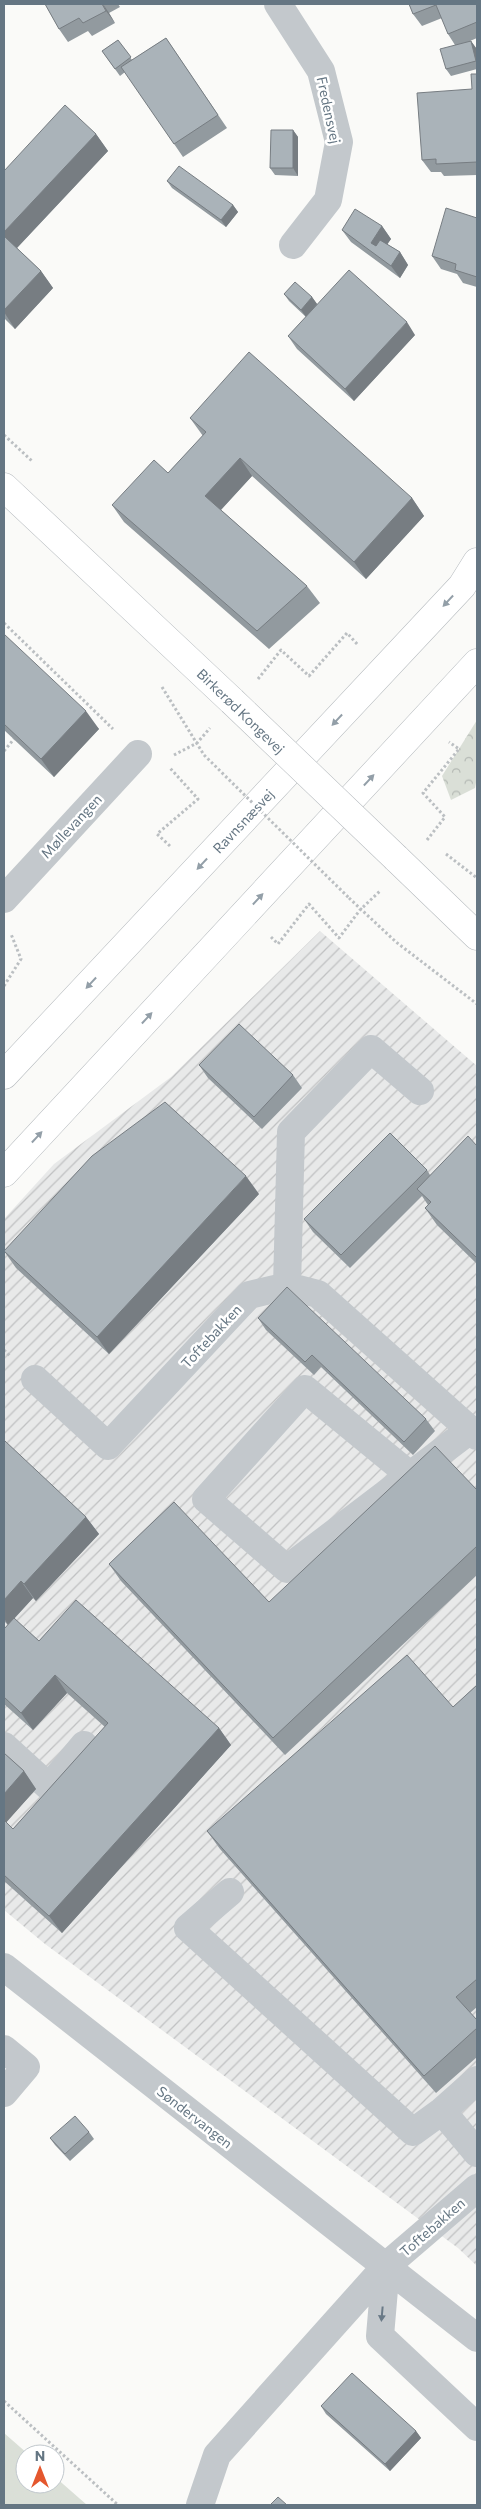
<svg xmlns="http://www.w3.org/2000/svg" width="481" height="2509" viewBox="0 0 481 2509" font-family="Commissioner,sans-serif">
  <defs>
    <pattern id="industrial-furrows" width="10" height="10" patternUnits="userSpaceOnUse" patternTransform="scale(1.25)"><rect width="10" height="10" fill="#e8e9e9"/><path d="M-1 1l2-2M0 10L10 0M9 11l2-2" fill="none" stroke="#c0c1c2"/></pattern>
    <pattern id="forest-crowns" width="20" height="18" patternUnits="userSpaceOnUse" patternTransform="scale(1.25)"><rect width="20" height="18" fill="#dadfd7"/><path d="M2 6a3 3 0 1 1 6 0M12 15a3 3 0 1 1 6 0" fill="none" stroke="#b4b9b4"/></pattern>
  </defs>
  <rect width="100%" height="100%" fill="#fafaf8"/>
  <path fill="url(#industrial-furrows)" d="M320 931 477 1066V2266L458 2248 45 1944 4 1910V1219L54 1164 171 1077Z"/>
  <path fill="#dadfd7" d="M4 2433 28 2454H25V2484H55V2477L87 2505H4Z"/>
  <path fill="url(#forest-crowns)" d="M477 720V777L475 788 451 800 442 776Z"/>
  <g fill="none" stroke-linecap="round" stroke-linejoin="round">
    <defs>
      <path id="major" d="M4 487 232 701
        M396 858 477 936
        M4 1075 462 586 477 562
        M4 1173 477 663"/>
    </defs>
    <use href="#major" stroke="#b5babe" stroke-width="29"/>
    <path stroke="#bbbfc2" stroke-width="3" stroke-dasharray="2.5 2.5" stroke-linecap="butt" d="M4 435 32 461
      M4 623 113 729
      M258 679 281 650 309 676 347 633 358 645
      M162 687 204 755
      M4 751 14 739
      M174 755 197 743 210 728
      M427 840 445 817 423 793 459 749 449 742
      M170 846 157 834 198 799 170 768
      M446 854 477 878
      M349 898 396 942 477 1004
      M271 937 278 944 309 904 339 938 360 910 381 890
      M4 986 21 959 11 934
      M4 1350 11 1357
      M4 2401 118 2505"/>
    <path stroke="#c3c8cc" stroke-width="28" d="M278 4 321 71 339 142 328 200 293 245
      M4 899 138 754
      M287 1286 291 1132 371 1049 420 1091
      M35 1379 108 1446 249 1295 287 1286 318 1294 477 1436
      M411 1476 305 1389 206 1499 287 1569 470 1430
      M4 1746 49 1787 84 1745
      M230 1892 188 1928 413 2132 442 2111 477 2080
      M4 1967 477 2338
      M4 2049 26 2067 4 2093
      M442 2111 477 2153
      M386 2266 380 2336 477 2427
      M200 2505 217 2455 386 2266 477 2188"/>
    <use href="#major" stroke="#fff" stroke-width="28"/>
    <defs>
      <path id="major-bridge" d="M232 701 396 858"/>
    </defs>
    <use href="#major-bridge" stroke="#b5babe" stroke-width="29" stroke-linecap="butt"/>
    <path stroke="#bbbfc2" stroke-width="3" stroke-dasharray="2.5 2.5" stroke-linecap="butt" d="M204 755 349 898"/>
    <use href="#major-bridge" stroke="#fff" stroke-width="28"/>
  </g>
  <path fill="#929a9f" d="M45 4H118L120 7 109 13 115 23 92 36 88 31 68 42 59 29Z
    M409 4H477V38L470 41H471L476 48 477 51V69L451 76 446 69 455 45 448 34 442 18 422 26 413 14Z
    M166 38 227 128 183 157 125 72 120 76 102 51 118 40 132 60Z
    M477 74V175L444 176 441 172H431L422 160 472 89Z
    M293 130 298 137V176L275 175 270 168Z
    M96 134 108 151 17 248 41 271 53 288 15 329 4 318V171Z
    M167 181 233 205 238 212 226 227 172 188Z
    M477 218V287L463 283 457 274 441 269 432 256Z
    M382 226 391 239 387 244 400 252 408 265 400 278 351 242 342 230Z
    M284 294 312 297 317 304 415 335 354 401 297 349 288 336 306 317 289 301Z
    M190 418 412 498 424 516 366 579 252 476 221 510 307 586 320 603 269 649 124 522 112 505 168 473 203 436Z
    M4 634 99 729 54 777 4 730Z
    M199 1065 293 1075 302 1088 262 1129 208 1078Z
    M477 1146V1264L437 1225 425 1208 428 1205 422 1196 350 1268 313 1232 304 1219 427 1170 430 1175Z
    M259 1194 109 1354 16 1268 4 1251Z
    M258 1318 426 1419 435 1431 413 1455 321 1367 314 1375 266 1330Z
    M4 1443 86 1517 99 1534 36 1601 33 1598 14 1619 39 1641 219 1728 231 1745 62 1933 4 1881V1753L24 1771 36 1789 6 1822 13 1829 105 1727 67 1693 33 1730 4 1704V1629L8 1625 4 1621Z
    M477 1490V1575L285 1755 121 1581 109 1564 269 1602Z
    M477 1685V2007L470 2013 477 2020V2057L436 2093 220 1849 207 1831 453 1707Z
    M89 2132 94 2139 70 2161 55 2145 50 2138Z
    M321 2406 416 2431 421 2438 390 2471 326 2414Z"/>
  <path fill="#777d82" d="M103 4 109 13 115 23 106 11Z
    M471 41 476 48 477 62 476 61Z
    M293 130 298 137V176L293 168Z
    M96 134 108 151 14 251 4 237V232Z
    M233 205 238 212 226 227 221 220Z
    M382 226 391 239 380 255 371 243Z
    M400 252 408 265 400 278 391 266Z
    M41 271 53 288 15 329 4 312V310Z
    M312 297 317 304 306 317 301 310Z
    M407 322 415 335 354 401 345 389Z
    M240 458 252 476 217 514 205 496Z
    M412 498 424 516 366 579 354 562Z
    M86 711 99 729 54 777 41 759Z
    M246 1176 259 1194 109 1354 97 1337Z
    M86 1517 99 1534 36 1601 24 1584Z
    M21 1581 33 1598 8 1625 4 1618V1600Z
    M55 1675 67 1693 33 1730 21 1713Z
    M219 1728 231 1745 62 1933 49 1916Z
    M24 1771 36 1789 4 1825V1794Z
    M416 2431 421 2438 390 2471 385 2464Z"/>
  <path fill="#aab3b9" stroke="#777d82" d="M45 4H102L106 11 83 23 79 18 59 29Z
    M409 4H477V22L448 34 436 5 413 14Z
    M166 38 218 115 174 144 121 67Z
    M118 40 131 57 115 69 102 51Z
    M471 41 476 61 446 69 440 49Z
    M471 74H477V162L436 164V159L422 160 417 93 472 89Z
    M65 105 96 134 4 232V171Z
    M271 130H293V168H270Z
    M179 166 233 205 221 220 167 181Z
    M446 208 477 218V277L455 270 456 264 432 256Z
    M355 209 382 226 371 243 376 246 380 240 400 252 391 266 342 230Z
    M4 236 41 271 4 310Z
    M349 270 407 322 345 389 288 336Z
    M295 282 312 297 301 310 284 294Z
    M249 352 412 498 354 562 240 458 205 496 307 586 257 631 112 505 154 460 168 473 206 432 190 418Z
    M4 634 86 711 41 759 4 724Z
    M239 1024 293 1075 254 1117 199 1065Z
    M165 1102 246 1176 97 1337 4 1251 92 1156Z
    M390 1133 427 1170 341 1255 304 1219Z
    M468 1136 477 1146V1258L425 1208 431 1202 417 1189Z
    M287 1287 426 1419 404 1442 312 1355 305 1362 258 1318Z
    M5 1441 86 1517 24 1584 21 1581 4 1600V1443Z
    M435 1446 477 1490V1546L273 1738 109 1564 174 1502 269 1602Z
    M76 1600 219 1728 49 1916 4 1875V1820L13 1829 108 1723 55 1675 21 1713 4 1697V1629L14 1618 39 1641Z
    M407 1655 453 1707 477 1685V1979L456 1997 477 2020V2028L424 2076 207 1831Z
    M4 1753 24 1771 4 1794Z
    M75 2116 89 2132 65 2154 50 2138Z
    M352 2373 416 2431 385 2464 321 2406Z
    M278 2497 287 2505H270Z"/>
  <defs><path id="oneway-solid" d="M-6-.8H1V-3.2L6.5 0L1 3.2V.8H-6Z" transform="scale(1.25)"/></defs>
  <g fill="#939fa8">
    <use href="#oneway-solid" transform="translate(448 601) rotate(133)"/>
    <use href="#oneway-solid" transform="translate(337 720) rotate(133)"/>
    <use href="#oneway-solid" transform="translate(369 780) rotate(-47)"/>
    <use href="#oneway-solid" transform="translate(202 864) rotate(133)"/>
    <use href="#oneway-solid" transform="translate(258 899) rotate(-47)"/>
    <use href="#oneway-solid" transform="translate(91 983) rotate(133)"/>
    <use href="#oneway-solid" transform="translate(147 1018) rotate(-47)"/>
    <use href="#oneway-solid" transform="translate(37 1137) rotate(-47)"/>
  </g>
  <use fill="#6a7a87" href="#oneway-solid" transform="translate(382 2314) rotate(95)"/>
  <g text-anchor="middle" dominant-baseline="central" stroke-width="5" stroke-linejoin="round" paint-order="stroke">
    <g font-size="14" fill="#657683" stroke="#fff">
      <text transform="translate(329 110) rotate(78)">Fredensvej</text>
      <text transform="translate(241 711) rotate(44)">Birkerød Kongevej</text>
      <text transform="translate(243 821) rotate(-47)">Ravnsnæsvej</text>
      <text transform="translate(71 826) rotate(-47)">Møllevangen</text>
      <text transform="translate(211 1336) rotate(-47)">Toftebakken</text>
      <text transform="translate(195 2117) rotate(38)">Søndervangen</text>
      <text transform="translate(432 2227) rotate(-41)">Toftebakken</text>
    </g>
  </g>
  <rect width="481" height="2509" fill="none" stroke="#657683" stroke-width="10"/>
  <g transform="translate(40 2469)"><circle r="24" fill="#ffffff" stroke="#c1c8cd"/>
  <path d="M0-4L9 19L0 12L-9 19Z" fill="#e4572e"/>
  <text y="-8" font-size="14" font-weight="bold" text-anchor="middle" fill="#657683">N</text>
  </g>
</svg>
